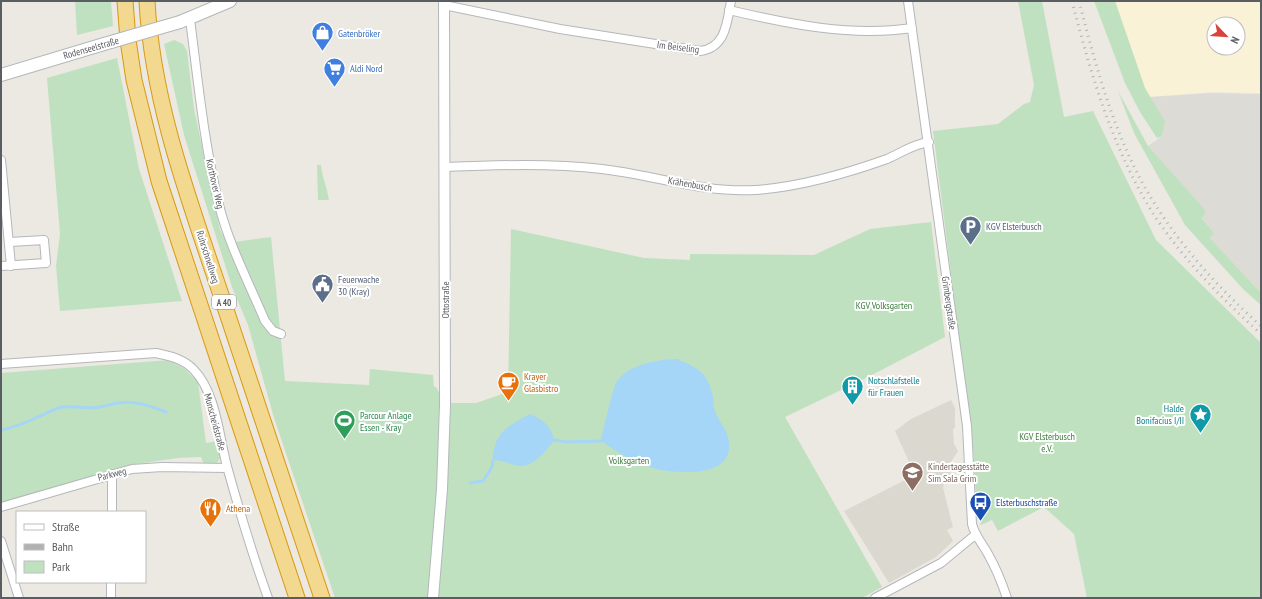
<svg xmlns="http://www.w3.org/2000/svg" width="1262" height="599" viewBox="0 0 1262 599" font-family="'PT Sans Narrow',sans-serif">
  <rect width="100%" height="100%" fill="#ebe9e1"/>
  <path fill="#faf2d7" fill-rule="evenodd" d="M1115 1H1261V93L1211 92 1150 97 1145 88ZM1214 24H1238V48H1214Z"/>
  <path fill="#dddbd6" d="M1211 93 1261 94V293L1210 238 1214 233 1148 146 1162 136 1164 121 1150 97Z"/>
  <path fill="#dbd8cf" d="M951 400 955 408V428L953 429 954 444 958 451 949 465 953 479 944 482 943 488 953 527 947 530 953 541 936 557 889 583 844 511 915 475 895 431 911 419Z"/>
  <path fill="#c0e1bf" d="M75 1H111L113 26 77 35Z
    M1018 1H1042L1064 117 1093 111 1156 240 1261 343V598H1087L1074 534 1044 507 998 531 992 520 981 525 977 513 973 448 933 131 998 124 1024 104 1030 102 1034 85Z
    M1094 1H1115L1145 88 1165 121 1162 136 1157 138 1140 112 1125 83Z
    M174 40 183 44 187 51 194 109 220 230 227 243 271 237 285 381 369 385 370 369 433 375 434 387H436L445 403H476L508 392 511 229 644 258 690 260V254L814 255 870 229 931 222 945 337 866 378 785 417 882 587 862 598H335L274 418 248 325 232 287 184 135 164 44Z
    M117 58 139 169 182 301 60 311 56 266 60 234 47 78Z
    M1118 91 1148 146 1206 211 1202 218 1214 233 1210 238 1261 293V305L1243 289 1185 225 1134 133Z
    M317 165H321C322 177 327 187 329 200H318Z
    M169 360 185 369 198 382 206 443 217 441 221 456 217 463 204 465 201 457 178 458 129 465 1 504V373Z"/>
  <path fill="#a5d5f7" d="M677 359C696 367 707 372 712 393 714 398 713 403 714 408 718 424 734 433 728 454 719 480 661 473 641 464 627 458 614 450 601 441 603 431 613 387 617 381 631 363 657 360 677 359Z
    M530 414C543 420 551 425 554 440 547 450 534 467 520 466 511 465 503 460 493 460 493 433 509 425 530 414Z"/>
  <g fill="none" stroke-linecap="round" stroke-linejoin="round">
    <path stroke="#a5d5f7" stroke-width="3" d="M1 430C13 428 27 422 38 417 46 414 54 408 63 407 73 406 84 408 94 408 103 407 110 404 118 403 134 400 151 406 166 412
      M554 440 567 442 601 441
      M470 483 483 481 492 467 493 460"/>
    <defs>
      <path id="minor" d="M908 1 967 426 972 524C975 536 982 543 988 554 996 568 1002 583 1007 598
        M444 5 560 29 700 51C726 48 727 22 731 1
        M729 10C788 24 851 37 912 28
        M190 19C198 81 204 144 219 205 229 245 249 283 265 321L273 331 281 334
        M1 160 11 266
        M445 167C497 165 551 163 602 169 654 175 702 193 755 190 799 187 845 174 887 159 901 153 913 144 929 142
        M1 266 46 263 44 240 10 242
        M1 364 156 353C170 356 184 359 194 370 217 394 219 439 228 470 240 513 253 556 268 598
        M1 507 132 469 162 467 227 468
        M112 512V474
        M1 541 19 598
        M111 598V582
        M875 598 941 563 975 535"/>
      <path id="tertiary" d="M433 598 442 489 445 405 444 1"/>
      <path id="secondary" d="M180 22 230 1
        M1 75 104 44"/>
      <path id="motorway" d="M125 1 128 40 134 80 159 181 297 598
        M147 1C152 99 187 194 218 286 253 390 287 494 322 598"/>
    </defs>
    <use href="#minor" stroke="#b4b7bb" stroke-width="10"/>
    <use href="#tertiary" stroke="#b4b7bb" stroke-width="12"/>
    <use href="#secondary" stroke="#b3b6bb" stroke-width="14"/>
    <use href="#motorway" stroke="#d99913" stroke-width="17"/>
    <use href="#minor" stroke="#fff" stroke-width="8"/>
    <use href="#tertiary" stroke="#fff" stroke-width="10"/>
    <use href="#secondary" stroke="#fff" stroke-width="12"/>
    <use href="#motorway" stroke="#f3d990" stroke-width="15"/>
    <path stroke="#b0b1b1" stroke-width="3" stroke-dasharray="1 5" stroke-linecap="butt" d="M1072 1C1091 75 1113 150 1154 215 1184 260 1221 298 1261 334
      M1079 1C1095 63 1112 127 1143 184 1173 238 1215 285 1261 326"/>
    <defs>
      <path id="secondary-bridge" d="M104 44 180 22"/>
    </defs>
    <use href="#secondary-bridge" stroke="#b3b6bb" stroke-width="14" stroke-linecap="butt"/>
    <use href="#secondary-bridge" stroke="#fff" stroke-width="12"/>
  </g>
  <defs>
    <symbol id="shop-pin" viewBox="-11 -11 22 30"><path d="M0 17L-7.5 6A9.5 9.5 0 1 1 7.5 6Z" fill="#3f7fe0" stroke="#fff"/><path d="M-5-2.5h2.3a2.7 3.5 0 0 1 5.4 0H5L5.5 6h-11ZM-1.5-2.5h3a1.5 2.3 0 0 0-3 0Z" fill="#fff"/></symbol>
    <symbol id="supermarket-pin" viewBox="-11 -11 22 30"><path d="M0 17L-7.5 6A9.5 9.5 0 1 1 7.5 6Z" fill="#3f7fe0" stroke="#fff"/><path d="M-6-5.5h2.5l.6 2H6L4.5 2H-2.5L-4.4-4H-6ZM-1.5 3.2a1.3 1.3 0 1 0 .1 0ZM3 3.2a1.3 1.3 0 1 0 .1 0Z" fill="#fff"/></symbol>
    <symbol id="parking-pin" viewBox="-11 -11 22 30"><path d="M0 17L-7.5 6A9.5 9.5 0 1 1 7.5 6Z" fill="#5c6f8a" stroke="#fff"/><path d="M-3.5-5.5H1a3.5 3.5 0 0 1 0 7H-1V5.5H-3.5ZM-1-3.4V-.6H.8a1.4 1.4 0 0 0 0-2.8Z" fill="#fff"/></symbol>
    <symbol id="civic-pin" viewBox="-11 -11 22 30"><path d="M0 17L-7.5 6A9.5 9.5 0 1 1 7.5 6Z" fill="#5c6f8a" stroke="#fff"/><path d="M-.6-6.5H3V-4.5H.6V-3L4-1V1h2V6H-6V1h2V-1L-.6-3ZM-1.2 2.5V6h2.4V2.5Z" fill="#fff"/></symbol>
    <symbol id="cafe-pin" viewBox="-11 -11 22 30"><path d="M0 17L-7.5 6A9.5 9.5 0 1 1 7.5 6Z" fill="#e8710a" stroke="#fff"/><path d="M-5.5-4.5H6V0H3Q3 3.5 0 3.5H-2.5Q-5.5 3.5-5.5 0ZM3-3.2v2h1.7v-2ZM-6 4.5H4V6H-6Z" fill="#fff"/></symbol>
    <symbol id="building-pin" viewBox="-11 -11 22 30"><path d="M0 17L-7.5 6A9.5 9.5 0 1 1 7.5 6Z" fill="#0f9aa8" stroke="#fff"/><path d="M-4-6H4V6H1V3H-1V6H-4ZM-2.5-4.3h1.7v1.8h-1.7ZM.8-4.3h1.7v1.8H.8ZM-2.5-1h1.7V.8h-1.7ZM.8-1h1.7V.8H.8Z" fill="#fff"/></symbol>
    <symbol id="sight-pin" viewBox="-11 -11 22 30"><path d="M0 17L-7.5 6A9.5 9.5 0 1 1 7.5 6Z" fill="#0f9aa8" stroke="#fff"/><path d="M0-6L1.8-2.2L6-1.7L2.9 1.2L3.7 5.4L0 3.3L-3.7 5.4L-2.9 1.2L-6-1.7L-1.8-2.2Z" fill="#fff"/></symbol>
    <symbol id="stadium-pin" viewBox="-11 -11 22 30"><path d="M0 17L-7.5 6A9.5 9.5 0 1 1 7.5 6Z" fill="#2e9e5b" stroke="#fff"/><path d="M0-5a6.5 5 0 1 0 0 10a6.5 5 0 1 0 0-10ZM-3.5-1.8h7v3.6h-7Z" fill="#fff"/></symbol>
    <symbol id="school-pin" viewBox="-11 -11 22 30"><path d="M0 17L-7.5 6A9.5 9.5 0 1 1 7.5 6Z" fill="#8d6e63" stroke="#fff"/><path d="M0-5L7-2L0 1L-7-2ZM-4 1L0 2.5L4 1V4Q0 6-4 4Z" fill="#fff"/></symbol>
    <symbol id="bus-pin" viewBox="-11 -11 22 30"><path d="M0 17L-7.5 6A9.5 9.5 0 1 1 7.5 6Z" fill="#1a4fb4" stroke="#fff"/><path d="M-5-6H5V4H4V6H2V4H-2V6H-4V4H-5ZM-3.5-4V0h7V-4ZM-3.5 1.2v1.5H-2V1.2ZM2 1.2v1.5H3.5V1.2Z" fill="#fff"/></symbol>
    <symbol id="restaurant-pin" viewBox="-11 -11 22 30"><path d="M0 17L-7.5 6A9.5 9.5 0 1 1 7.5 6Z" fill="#e8710a" stroke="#fff"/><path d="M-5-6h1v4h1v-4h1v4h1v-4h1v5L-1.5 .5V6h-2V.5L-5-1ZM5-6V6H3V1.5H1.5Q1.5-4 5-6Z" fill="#fff"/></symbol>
  </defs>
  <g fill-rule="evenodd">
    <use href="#shop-pin" x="310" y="20" width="25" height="34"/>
    <use href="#supermarket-pin" x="322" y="56" width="25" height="34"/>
    <use href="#parking-pin" x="958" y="214" width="25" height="34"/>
    <use href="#civic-pin" x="310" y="272" width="25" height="34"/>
    <use href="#cafe-pin" x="496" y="370" width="25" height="34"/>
    <use href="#building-pin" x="840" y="374" width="25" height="34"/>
    <use href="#sight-pin" x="1188" y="402" width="25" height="34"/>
    <use href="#stadium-pin" x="332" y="408" width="25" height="34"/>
    <use href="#school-pin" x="900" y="460" width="25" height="34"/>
    <use href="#bus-pin" x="968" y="490" width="25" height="34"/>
    <use href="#restaurant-pin" x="198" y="496" width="25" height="34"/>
  </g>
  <g text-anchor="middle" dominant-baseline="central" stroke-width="4" stroke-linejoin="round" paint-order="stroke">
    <rect fill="#fff" stroke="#8c8e90" stroke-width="1" x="212" y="295" width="24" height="14" rx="3"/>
    <g font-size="9" font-weight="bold" fill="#5a5d61">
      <text x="224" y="302">A 40</text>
    </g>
    <g font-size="10" fill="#366cbe" stroke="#fff" text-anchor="start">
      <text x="338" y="33">Gatenbröker</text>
      <text x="350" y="68">Aldi Nord</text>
    </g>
    <g font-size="10" fill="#5a5d61" stroke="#fff">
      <text transform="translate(678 47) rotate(7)">Im Beiseling</text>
      <text transform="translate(91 48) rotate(-16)">Rodenseelstraße</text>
      <text transform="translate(215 184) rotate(77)">Korthover Weg</text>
      <text transform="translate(690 184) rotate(10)">Krähenbusch</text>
      <text transform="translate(208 257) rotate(72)">Ruhrschnellweg</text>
      <text transform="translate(445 300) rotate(-90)">Ottostraße</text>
      <text transform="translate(949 303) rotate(82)">Grimbergstraße</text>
      <text transform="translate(215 422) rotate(75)">Munscheidstraße</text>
      <text transform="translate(112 474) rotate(-14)">Parkweg</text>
    </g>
    <g font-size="10" fill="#4e5e75" stroke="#fff" text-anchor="start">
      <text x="986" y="226">KGV Elsterbusch</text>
      <text x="338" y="279">Feuerwache<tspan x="338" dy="12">30 (Kray)</tspan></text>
    </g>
    <g font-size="10" fill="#3b7e3d" stroke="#fff">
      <text x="884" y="305">KGV Volksgarten</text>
      <text x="1047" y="436">KGV Elsterbusch<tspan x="1047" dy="12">e.V.</tspan></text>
      <text x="629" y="460">Volksgarten</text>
    </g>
    <g font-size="10" fill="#c56008" stroke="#fff" text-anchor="start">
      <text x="524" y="376">Krayer<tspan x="524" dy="12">Glasbistro</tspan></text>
      <text x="226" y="508">Athena</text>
    </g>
    <g font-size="10" fill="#0d838f" stroke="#fff" text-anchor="start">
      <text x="868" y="380">Notschlafstelle<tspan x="868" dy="12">für Frauen</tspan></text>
      <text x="1184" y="408" text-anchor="end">Halde<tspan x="1184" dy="12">Bonifacius I/II</tspan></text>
    </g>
    <g font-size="10" fill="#27864d" stroke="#fff" text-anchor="start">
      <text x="360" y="415">Parcour Anlage<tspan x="360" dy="12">Essen - Kray</tspan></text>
    </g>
    <g font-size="10" fill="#785e54" stroke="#fff" text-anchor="start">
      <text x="928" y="466">Kindertagesstätte<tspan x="928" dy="12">Sim Sala Grim</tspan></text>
    </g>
    <g font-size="10" fill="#164399" stroke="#fff" text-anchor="start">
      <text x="996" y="502">Elsterbuschstraße</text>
    </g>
  </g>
  <rect width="1262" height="599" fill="none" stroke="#5a5d61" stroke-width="4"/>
  <rect x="16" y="511" width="130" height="72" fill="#ffffff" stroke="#bdbec0"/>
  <rect x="24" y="524" width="20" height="6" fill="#ffffff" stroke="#bdbec0"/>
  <text x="52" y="531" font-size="12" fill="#5a5d61">Straße</text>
  <rect x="24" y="544" width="20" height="6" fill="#b0b1b1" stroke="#bdbec0"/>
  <text x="52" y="551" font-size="12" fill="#5a5d61">Bahn</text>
  <rect x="24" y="561" width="20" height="12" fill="#c0e1bf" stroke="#bdbec0"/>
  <text x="52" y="571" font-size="12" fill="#5a5d61">Park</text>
  <g transform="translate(1226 36) rotate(115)"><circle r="19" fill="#ffffff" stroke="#bdbec0"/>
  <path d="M0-3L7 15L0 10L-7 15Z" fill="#d94339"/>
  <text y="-6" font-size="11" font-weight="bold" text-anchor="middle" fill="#5a5d61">N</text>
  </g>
</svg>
